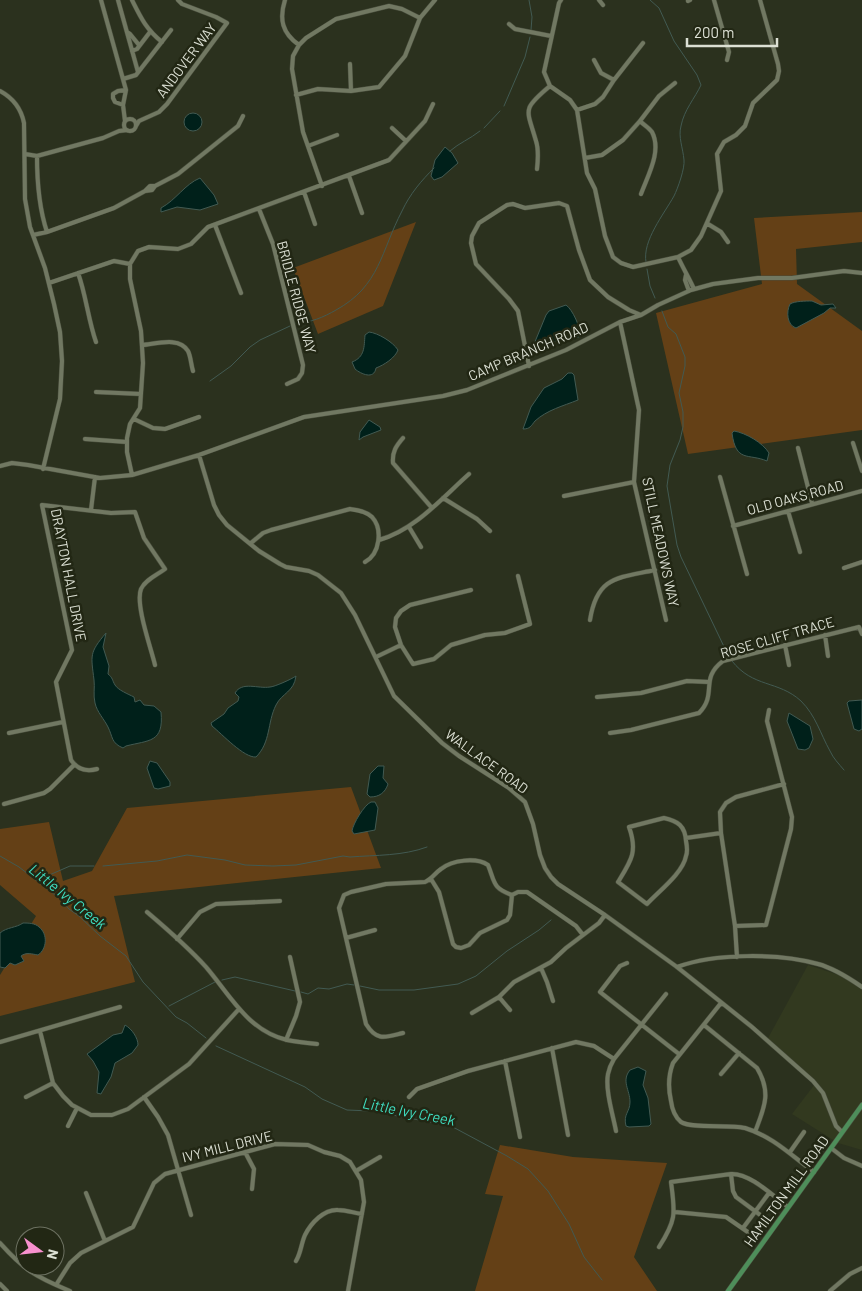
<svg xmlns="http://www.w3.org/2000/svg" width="862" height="1291" viewBox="0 0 862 1291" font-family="Barlow,sans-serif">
  <rect width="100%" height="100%" fill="#2b311e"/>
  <path fill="#32391f" d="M808 965 839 975 862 987V1150L838 1143 792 1114 815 1084 767 1040Z"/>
  <path fill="#644016" d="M862 212V242L796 249 797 284 862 331V430L688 454 656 313 762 284 754 218Z
    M416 222 383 306 318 334 293 268Z
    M351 787 381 868 114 896 135 982 0 1016V975L36 916 0 885V829L49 822 63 881 92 871 127 808Z
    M500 1145 573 1157 667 1163 634 1257 657 1291H475L503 1196 485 1194Z"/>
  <path fill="#00201a" stroke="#425a52" d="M184 122a9 9 0 1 1 18 0a9 9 0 1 1-18 0Z
    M445 147 452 153 458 163 442 177 434 180 431 176 435 160Z
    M200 178 214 195 218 204 200 210 177 207 161 212V208C176 200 185 184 200 178Z
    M812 301 821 305 833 304 836 308H830L824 313 796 328C787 325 786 312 790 304 795 301 806 301 812 301Z
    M566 305C573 310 580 327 581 336 571 340 562 340 552 342 545 343 539 347 532 349L546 315 549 311Z
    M369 332C378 333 393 342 398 350 395 358 384 365 376 368 374 380 361 374 355 369L352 362C365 357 364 347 365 335Z
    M568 373H572L574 375 578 400C563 406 547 410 535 421 531 426 530 429 523 429L531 407 544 388 562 379Z
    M369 420 380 427 381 430 363 437 359 440 360 432Z
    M734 431C746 433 763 443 769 453L767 461C748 453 736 463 732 433Z
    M106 633 103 647 109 666 108 674C113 678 112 680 115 685 118 690 128 694 134 697L135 702 140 700 144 705 154 706 161 712C164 743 149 740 126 746L123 748C111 743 113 737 108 727 104 719 97 712 95 703 93 695 95 687 94 680 91 655 89 653 106 633Z
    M296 676C294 692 282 693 276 705 267 723 271 742 256 757 244 758 222 734 212 726L211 723 224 714 228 708 238 701 239 697 235 693C242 681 258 689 270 687 274 687 292 679 296 676Z
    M862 700V729L859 731 854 729 847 703 849 701Z
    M789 713 810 726 813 739 809 748 805 750 798 749 787 721Z
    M150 761 157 763 170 782V786L158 789 154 788 147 768Z
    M378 766H384L383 778 388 784C385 793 379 797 370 797L367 794 370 774Z
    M371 802H375L378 808 375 830 354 834 352 831C353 824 364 805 371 802Z
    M23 923C28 923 35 923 39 927 48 934 47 949 38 955 32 954 26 952 21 956L24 961 15 965 10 963 5 968 0 967V933C7 927 16 928 23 923Z
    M125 1025C132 1029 138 1038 138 1045L132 1053 115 1063 111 1077 102 1092 101 1094 97 1093 99 1072 93 1061 87 1054 113 1035 122 1033Z
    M638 1067 646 1071 643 1085 648 1098 651 1124 649 1126 629 1127 626 1126C623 1114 630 1112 630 1102 630 1090 621 1081 630 1070Z"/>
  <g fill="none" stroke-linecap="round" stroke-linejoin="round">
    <path stroke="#425a52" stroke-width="1" d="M529 0 532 17 531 30
      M504 106 525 57 530 37
      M484 128 500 111
      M450 151C459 143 470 139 480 131
      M646 262C642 241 664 214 674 196 678 188 685 168 684 160 683 148 678 137 681 126 684 110 695 98 701 85L697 75 674 41 659 8 650 0
      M647 269 650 286 655 298
      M662 311 668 327 676 334 685 357V366L679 393 683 412V427L680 440 670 465 667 486 677 545 681 557 729 657
      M296 323C310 323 324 317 336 310 380 286 381 251 402 211 410 194 421 181 434 168
      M210 381 231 366 250 347 260 340 290 326
      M732 661C753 688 778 680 801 701 816 716 820 733 830 751 833 758 839 764 844 770
      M0 856 19 867 59 898 69 909 79 916 100 936 126 956 143 982 176 1017 187 1023 206 1038
      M103 866 157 861 187 855 225 860 245 865 273 866 296 865 343 856 350 857C376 855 403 856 427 847
      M31 877 47 876 70 866H94
      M222 980 235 977 295 991
      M360 986 379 990H414L458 984 476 976 507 951 539 930 551 920
      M301 992 308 994 318 988 329 989 347 984 354 985
      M169 1006 215 982
      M216 1046 305 1087 322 1099 347 1110 371 1111 451 1126 507 1156 528 1169 548 1191 569 1224 584 1257 602 1280"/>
    <defs>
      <path id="minor" d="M101 0 126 90 123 105 125 121
        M118 0 138 72
        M132 0C141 18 146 29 162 42
        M285 0C279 19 282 33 299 45
        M561 0 559 3 544 72 550 86 570 100 577 110 587 173 595 189 605 236 613 257 621 263 633 267 678 257 691 250 701 236 721 191 717 154 724 142 736 135 745 126 753 103 777 80 779 71 778 64 760 0
        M599 0 603 5
        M714 0 729 52 727 60
        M688 1 690 0
        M509 24 515 29 551 36
        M127 32 130 34 139 45
        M132 51 137 49 150 32
        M594 60 601 73 614 80
        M350 64 351 91
        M123 79 136 75 171 30
        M0 91C13 98 21 108 24 123L25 199 30 227 45 268 54 304 60 332 62 361 60 399 43 469
        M296 95 318 89 351 91 379 87 405 56 420 18 435 0
        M123 105 115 102 113 98V94L118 91 126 90
        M577 110 595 104 603 97 614 80 643 43
        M124 125a6 6 0 1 1 12 0a6 6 0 1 1-12 0Z
        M640 121C644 125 649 128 652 132 662 151 648 175 641 194
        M136 126 139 121 159 112 167 104 227 23 216 17 182 4 178 0
        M392 128 406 141
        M308 146 337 135
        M25 154 37 156 103 138 119 131 127 130
        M37 156C37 182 39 208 47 232
        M585 158 602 155 623 140 640 121 659 96 675 83
        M537 169C538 160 539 150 536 141 527 109 521 110 550 86
        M349 176 362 213
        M155 186 178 174 238 126 243 116
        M322 186 303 132 292 69 293 56 299 45 306 38 336 19 389 6 402 9 420 18
        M304 192 315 224
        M259 209 273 244 303 365 302 373 298 379 287 384
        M708 224 721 232 728 242
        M215 225 241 293
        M33 235 47 232 114 208 145 191 150 186H155L152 190 145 191
        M678 257C683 268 689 278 694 289
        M78 273C86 295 88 319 96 342
        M686 275 685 280 689 291
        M49 283 114 261 130 264
        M620 322 639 410 634 482 666 620
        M142 345C156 344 179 336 188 351 191 357 191 365 193 371
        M529 366 518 311 509 299 476 264 471 243 472 236 479 223 507 205 513 204 525 208 559 203 567 206 579 250 590 280 608 297 629 310 641 315
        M96 392 141 394
        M134 419 153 428 165 429 199 417
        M403 438C396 446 392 452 393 463L432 508
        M85 439 127 442
        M853 443 862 471
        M798 448 812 503
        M199 455 214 505 219 515 227 525 259 551 280 564 286 567 309 571 318 575 341 593 355 615 394 696 442 743 459 756 509 788 525 802 533 824 540 855 545 868 551 877 558 884 605 915 677 967 752 1027 813 1081 823 1093 836 1126 842 1132
        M0 466 12 463 28 465 100 478 132 475 199 455 304 417 443 396 467 390 566 350 620 322 641 315 658 305 691 290 713 284 758 278H792L844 271 862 273
        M132 475 127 452V438L130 424 140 408 143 363 141 331 130 279V264L138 251 149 247 178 249 191 244 208 227 389 160 425 121 433 104
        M720 477 747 574
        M564 496 634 482
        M443 498 477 519 490 531
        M91 510 95 477
        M788 511 800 552
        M733 526 862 491
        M409 527 421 547
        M379 540C415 530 442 498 469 474
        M251 543 263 533 271 530 350 509C357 510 366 511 372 517 383 529 380 554 365 562
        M844 568 862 562
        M471 590 410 605 401 611 396 618 395 627 401 645 413 664 434 659 451 645 485 635 505 633 530 624 518 576
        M590 620C597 576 618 578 655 570
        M825 635 828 656
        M785 645 789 665
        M376 657 401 645
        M597 697 641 693 687 681 709 682
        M9 733 63 722
        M610 733 631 730 699 713C718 694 699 679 723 661L859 627 862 634
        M97 769C86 772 77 769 71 760L56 682 72 650 42 505 111 513 135 512 144 538 165 569C157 575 145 580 141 589 135 604 151 648 155 665
        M4 804 44 793 50 789 74 765
        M664 818C678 821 685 826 686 841 687 846 688 851 686 856 683 873 659 891 647 904L618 882C631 861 638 852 629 827Z
        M686 838 721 833
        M431 879 439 892 453 944 456 947 461 948 469 945 480 933 507 920 510 915 512 895
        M147 912C167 929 188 947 206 967 230 995 248 1031 287 1040 297 1042 307 1043 317 1044
        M735 926 766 925 791 829 792 817 767 721 769 710
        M346 938 375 930
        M177 939 200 912 216 904 280 901
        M737 957 735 926 721 833 720 812 726 803 736 797 784 784
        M627 963 620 966 600 992 679 1054
        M677 967C715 953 779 953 818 964 833 968 849 978 862 987
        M541 968 547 982 553 1001
        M499 997 510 1010
        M721 1003 673 1063C668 1076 668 1088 671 1101 672 1109 675 1117 681 1122 691 1129 729 1124 745 1128 772 1136 792 1156 814 1172
        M472 1013 499 997 514 982 551 962 566 948 599 923 605 915
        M704 1025 757 1068C772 1093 764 1108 755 1132
        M40 1031 53 1083 63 1096 72 1105 91 1115H112L128 1109 189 1064 239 1009
        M403 1033C386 1037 377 1042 366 1024L339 908 344 895 351 892 386 884 425 882C432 879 435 873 441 869 452 860 476 857 488 865 495 882 492 888 512 895L518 892H527L576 926 583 935
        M286 1040 296 1016 300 1002 290 957
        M0 1042 120 1007
        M552 1048 568 1135
        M505 1061 520 1137
        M721 1074 739 1053
        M26 1097 53 1083
        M144 1097 158 1117 168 1135 191 1215
        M409 1097 417 1089 468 1071 576 1042 594 1046 614 1059
        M68 1126 77 1108
        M616 1131C613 1115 605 1090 608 1074 609 1069 611 1064 614 1059L666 994
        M831 1148 844 1158 862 1166
        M245 1152 254 1169 252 1189
        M790 1152 804 1132
        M356 1171 380 1157
        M731 1174 733 1191 736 1197 767 1220
        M86 1193 105 1241
        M675 1212 726 1217 755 1237
        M743 1228 769 1193
        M0 1243C24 1270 36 1277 70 1291
        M659 1247C677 1219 675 1213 671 1182L731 1174C750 1173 773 1196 788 1207
        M296 1261C301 1253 301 1244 305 1235 311 1223 324 1209 338 1210 346 1210 354 1213 362 1214
        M0 1284 7 1291
        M56 1285 70 1263 81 1253 133 1227 154 1183 165 1174 275 1144 308 1145 324 1152 340 1156 350 1162 361 1180 364 1202 348 1291
        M830 1291 850 1274 862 1268"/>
      <path id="major" d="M728 1291 862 1105"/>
    </defs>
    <use href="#minor" stroke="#484d3c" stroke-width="5"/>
    <use href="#major" stroke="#484d3c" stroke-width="5.5"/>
    <use href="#minor" stroke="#717862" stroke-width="4"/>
    <use href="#major" stroke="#4e8e5a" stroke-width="4.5"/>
  </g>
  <g text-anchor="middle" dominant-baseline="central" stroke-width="5" stroke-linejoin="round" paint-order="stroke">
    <g font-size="14" fill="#dce0d4" stroke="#222714">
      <text transform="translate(186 60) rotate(-53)">ANDOVER WAY</text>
      <text transform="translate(297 297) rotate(75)">BRIDLE RIDGE WAY</text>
      <text transform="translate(528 351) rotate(-23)">CAMP BRANCH ROAD</text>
      <text transform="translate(795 497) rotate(-15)">OLD OAKS ROAD</text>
      <text transform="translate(661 542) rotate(78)">STILL MEADOWS WAY</text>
      <text transform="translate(69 575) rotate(79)">DRAYTON HALL DRIVE</text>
      <text transform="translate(777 637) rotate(-16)">ROSE CLIFF TRACE</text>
      <text transform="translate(487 761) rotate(36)">WALLACE ROAD</text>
      <text transform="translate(227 1146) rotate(-14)">IVY MILL DRIVE</text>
      <text transform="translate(786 1191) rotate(-54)">HAMILTON MILL ROAD</text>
    </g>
    <g font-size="15" font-style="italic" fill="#3fdec1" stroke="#222714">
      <text transform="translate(68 896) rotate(39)">Little Ivy Creek</text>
      <text transform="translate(409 1111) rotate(11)">Little Ivy Creek</text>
    </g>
  </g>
  <g transform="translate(40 1251) rotate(105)"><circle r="24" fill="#222714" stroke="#6c7161"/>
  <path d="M0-4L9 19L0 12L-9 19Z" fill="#f790ce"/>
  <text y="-8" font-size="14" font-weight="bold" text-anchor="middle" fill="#dce0d4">N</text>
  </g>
  <path d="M687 38v8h90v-8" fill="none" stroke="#dce0d4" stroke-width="2.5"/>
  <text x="694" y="38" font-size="15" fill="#dce0d4" stroke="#222714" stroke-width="4" paint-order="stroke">200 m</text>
</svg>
